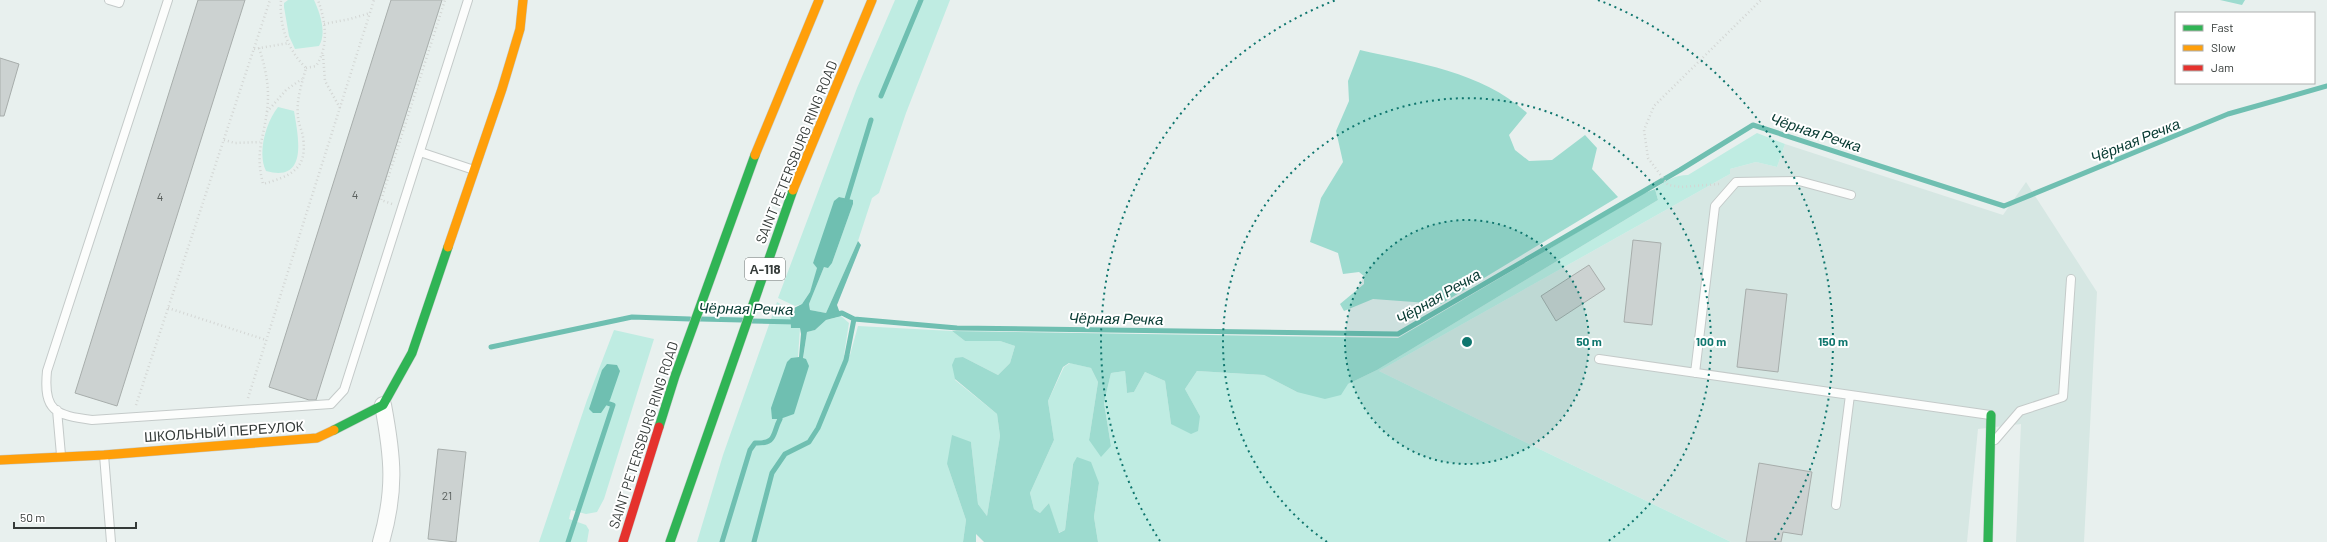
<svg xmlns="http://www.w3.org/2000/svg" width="2327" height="542" viewBox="0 0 2327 542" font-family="Barlow,sans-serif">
  <rect width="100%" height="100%" fill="#e8f0ee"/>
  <path fill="#d6e7e3" d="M1785 144 2003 215 2026 182 2097 292 2084 542H2016L2021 424 1978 429 1967 542H1731L1379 371 1730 174V169L1756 162 1777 167Z"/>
  <path fill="#bfece2" d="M288 0H314C320 13 327 33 319 46L295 49 289 36 284 7V3Z
    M895 0H950L906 113 879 193 872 198 858 241 826 313 810 310 809 304 824 267 832 263 853 204 852 200 839 197 813 263 818 268 810 292 802 304 795 306 778 298 857 88Z
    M278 107 294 111C298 136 309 183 266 171 257 153 266 122 278 107Z
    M1757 133 1785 144 1777 167 1756 162 1730 169V174L1379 371 1731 542H1098L1094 517 1099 483 1073 463 1065 530 1058 533 1049 503 1040 513 1034 509 1030 493 1054 440 1048 401 1064 367 1070 363 1091 368 1098 382 1089 440 1111 446 1104 403 1111 373 1125 371 1127 393 1134 392 1145 372 1165 381 1171 424 1200 416 1185 389 1197 371 1264 375 1297 392 1348 384 1377 370 1658 200 1655 189C1665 181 1675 175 1688 175Z
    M777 302 790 310 791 328H800L798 357H795L803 359 807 332 815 330 826 320 841 316 849 323 844 355H850L858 326 952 331 965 341H1000L1015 346 1010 363 998 375 963 357 955 380 997 414 1000 436 987 516 978 504 971 442 947 464 966 520 963 542H697L723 455Z
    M614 330 654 339 604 499 597 512 586 514 571 510 569 519 586 525 589 530 587 542H539L587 400Z"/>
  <path fill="#9ddbcf" d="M2220 0H2245L2242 5Z
    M1360 50C1417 63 1483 72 1527 113L1509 135 1515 150 1529 161 1552 160 1585 135 1597 148 1592 169 1618 197 1441 304 1373 299 1344 311 1340 304 1364 284V276L1359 272 1343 274 1338 253 1310 242 1321 198 1343 162 1336 131 1349 101 1348 81Z
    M1655 189 1658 200 1377 370 1348 384 1341 395 1325 399 1297 392 1264 375 1197 371 1185 389 1200 416 1198 431 1191 434 1171 424 1165 381 1145 372 1134 392 1127 393 1125 371 1111 373 1104 403 1111 446 1101 457 1089 440 1098 382 1091 368 1069 363 1063 367 1048 401 1054 440 1030 493 1034 509 1040 513 1049 503 1059 533 1065 530 1073 464 1077 457 1091 462 1099 483 1094 517 1098 542H984L976 534V542H963L966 520 947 464 952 435 971 442 978 504 987 516 1000 436 997 414 955 379 952 365 955 358 963 357 998 375 1010 363 1015 346 1000 341H965L952 331 1398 338 1642 194Z"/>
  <path fill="#6fbfb1" d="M839 197 853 200V204L832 263 828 268 824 267 809 304 810 310 826 313 858 241 861 245 837 305 841 316 826 320 815 330 807 332 803 358 806 359 809 366 794 414 780 419H772L771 408 787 362 791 358 799 357 801 334 800 328H791L790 310 802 304 810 292 817 268 813 263 834 201Z
    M607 364 617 365 620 371 610 400 601 413H593L589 409 602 370Z"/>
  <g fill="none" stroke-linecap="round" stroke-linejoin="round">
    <path stroke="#6fbfb1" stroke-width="5" d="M881 96 921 0
      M847 199 871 120
      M833 315 842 313 854 319 957 328 1398 334 1680 170 1753 125 2004 206 2228 114 2327 86
      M700 319 742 320
      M752 321 796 322
      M491 347 632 317 690 319
      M568 542 613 405 607 403
      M722 542 750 450 755 443C777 444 772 434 780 419
      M754 542 772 473 785 454 809 442 818 428 846 360 854 319"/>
  </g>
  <path fill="#ccd2d1" stroke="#a7adab" d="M198 0H245L117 406 75 393Z
    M391 0H442L316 400H309L269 387Z
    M0 58 19 64 4 116H0Z
    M1633 240 1661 243 1652 325 1624 322Z
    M1589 265 1605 289 1556 321 1541 296Z
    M1746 289 1787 294 1778 372 1737 367Z
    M438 449 466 452 456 542 428 539Z
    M1759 463 1812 472 1802 535 1783 532 1781 542H1746Z"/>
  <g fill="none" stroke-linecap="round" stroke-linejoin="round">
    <defs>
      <path id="lane" d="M109 0 119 3 120 0
        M168 0 47 371C43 412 56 415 92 420L331 404 344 390 468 0
        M420 152 474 170
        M1599 359 1990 415
        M1695 373 1715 206 1736 182 1799 181 1851 195
        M57 410 61 455
        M1995 440 2020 411 2063 397 2071 279
        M104 455 111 542
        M1836 505 1850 395"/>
      <path id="street" d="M381 542C396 490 393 458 383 405"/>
      <path id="fast" d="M659 427 675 376 755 155
        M334 430 383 405 412 353 448 247
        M670 542 793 190
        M1988 542 1991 415"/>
      <path id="slow" d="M755 155 819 0
        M793 190 872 0
        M448 247 502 89 520 29 523 0
        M0 460 104 455 317 438 334 430"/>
      <path id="jam" d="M623 542 659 427"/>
    </defs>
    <use href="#lane" stroke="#c4cac9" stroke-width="10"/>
    <use href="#street" stroke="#c4cac9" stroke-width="18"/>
    <use href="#fast" stroke="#c4cac9" stroke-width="10"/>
    <use href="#slow" stroke="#c4cac9" stroke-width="10"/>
    <use href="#jam" stroke="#c4cac9" stroke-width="10"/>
    <path stroke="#d3d6d4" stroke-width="2.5" stroke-dasharray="1 3" stroke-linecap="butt" d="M324 24 350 19 370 13
      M259 48C266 69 270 89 267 111 263 142 255 151 263 184 290 176 308 170 303 137 302 130 298 123 298 116 296 100 302 83 306 68 288 50 279 26 281 0
      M254 49 289 43
      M323 55 325 81 340 108
      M306 68 316 66C329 46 326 22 318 0
      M267 112 286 90 302 79
      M224 140 235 143 260 142
      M1719 184 1681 187 1668 185 1648 158 1644 130 1654 106 1761 0
      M392 204 381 200 445 0
      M168 308 266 340
      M248 398 374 0
      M136 405 270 0"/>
    <use href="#lane" stroke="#fcfdfc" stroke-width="8"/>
    <use href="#street" stroke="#fcfdfc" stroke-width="16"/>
    <use href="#fast" stroke="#30b455" stroke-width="9"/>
    <use href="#slow" stroke="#ff9f0a" stroke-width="9"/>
    <use href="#jam" stroke="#e5322d" stroke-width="9"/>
  </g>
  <circle cx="1467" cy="342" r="122" fill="#0f766e" fill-opacity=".12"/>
  <g fill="none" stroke="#0f766e" stroke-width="2" stroke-dasharray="2 4">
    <circle cx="1467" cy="342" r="122"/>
    <path d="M1327 542A244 244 0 1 1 1607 542"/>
    <path d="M1160 541A366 366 0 0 1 1336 0M1598 0A366 366 0 0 1 1774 541"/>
  </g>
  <g text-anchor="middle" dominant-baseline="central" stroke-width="4" stroke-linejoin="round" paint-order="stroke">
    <g font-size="12" fill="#5a605e">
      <text x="355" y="194">4</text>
      <text x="160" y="196">4</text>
      <text x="447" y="495">21</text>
    </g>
    <rect fill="#fff" stroke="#717574" stroke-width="1" x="745" y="258" width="40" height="22" rx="3"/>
    <g font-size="13" font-weight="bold" fill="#343a38">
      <text x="765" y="269">А-118</text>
    </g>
    <g font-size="14" fill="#343a38" stroke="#fff">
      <text transform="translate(796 152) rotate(-68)">SAINT PETERSBURG RING ROAD</text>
      <text transform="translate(224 431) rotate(-4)">ШКОЛЬНЫЙ ПЕРЕУЛОК</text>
      <text transform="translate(643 435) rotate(-72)">SAINT PETERSBURG RING ROAD</text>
    </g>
    <g font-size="15" font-style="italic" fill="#073a32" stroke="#fff">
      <text transform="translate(1816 132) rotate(18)">Чёрная Речка</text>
      <text transform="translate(2135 140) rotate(-22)">Чёрная Речка</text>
      <text transform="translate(1438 296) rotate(-30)">Чёрная Речка</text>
      <text transform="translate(746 308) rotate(1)">Чёрная Речка</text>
      <text transform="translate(1116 318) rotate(1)">Чёрная Речка</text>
    </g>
  </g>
  <circle cx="1467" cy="342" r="6" fill="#0f766e" stroke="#fff" stroke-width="2"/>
  <g font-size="12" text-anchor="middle" font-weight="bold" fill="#0f766e" stroke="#fff" stroke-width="4" stroke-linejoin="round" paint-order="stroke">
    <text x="1589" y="346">50 m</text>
    <text x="1711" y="346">100 m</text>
    <text x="1833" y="346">150 m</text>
  </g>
  <rect x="2175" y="12" width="140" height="72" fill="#ffffff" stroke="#aeb0af"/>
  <rect x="2183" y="25" width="20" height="6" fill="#30b455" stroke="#aeb0af"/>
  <text x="2211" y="32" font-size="12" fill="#343a38">Fast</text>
  <rect x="2183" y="45" width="20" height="6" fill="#ff9f0a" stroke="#aeb0af"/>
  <text x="2211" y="52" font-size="12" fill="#343a38">Slow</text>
  <rect x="2183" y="65" width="20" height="6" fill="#e5322d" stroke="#aeb0af"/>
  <text x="2211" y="72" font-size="12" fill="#343a38">Jam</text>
  <path d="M14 522v6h122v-6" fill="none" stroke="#343a38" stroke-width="2"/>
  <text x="20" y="522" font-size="12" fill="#343a38" stroke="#ffffff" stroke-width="3" paint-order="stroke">50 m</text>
</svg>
